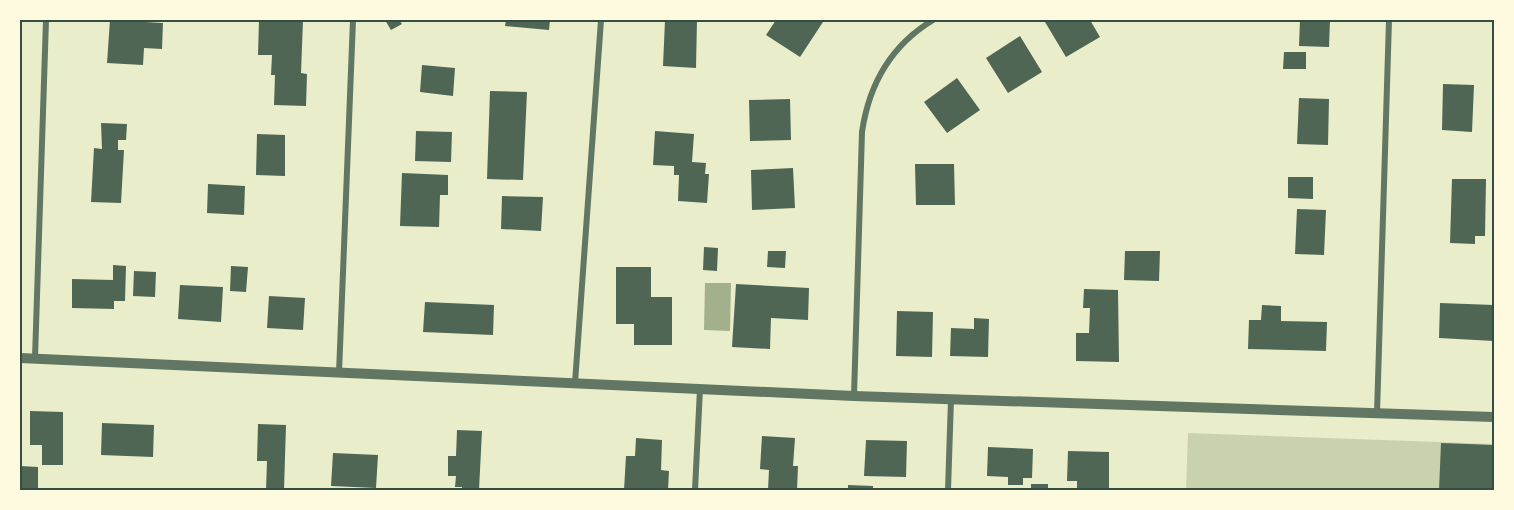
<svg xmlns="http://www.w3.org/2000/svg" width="1514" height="510" viewBox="0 0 1514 510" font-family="'Asap Condensed',sans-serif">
  <rect width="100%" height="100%" fill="#e9edc9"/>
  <path fill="#cad2ad" d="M1188 433 1494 444V490H1186Z"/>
  <path fill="#a3b18a" d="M705 283H731L730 331 704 330Z"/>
  <path fill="#4f6655" d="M110 20 163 23 162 49 144 48 143 65 107 63Z
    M259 20H303L301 73 307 74 306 106 274 105 275 75H271L272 55H258Z
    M385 20H399L402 24 391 30Z
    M506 20H550L549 30 505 26Z
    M665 20H697L696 68 663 66Z
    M776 20H819L823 22 800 57 766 35Z
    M1048 20H1090L1100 37 1066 57 1045 22Z
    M1300 20H1330L1329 47 1299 46Z
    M1020 36 1042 72 1008 93 986 58Z
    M1284 52H1306V69H1283Z
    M422 65 455 68 453 96 420 92Z
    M957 78 980 110 947 133 924 102Z
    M1443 84 1474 85 1472 132 1442 130Z
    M490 91 527 92 523 180 487 179Z
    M1299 98 1329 99 1328 145 1297 144Z
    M790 99 791 140 750 141 749 100Z
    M101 123 127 124 126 140H118V150H124L121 203 91 202 94 148 102 149Z
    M416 131 452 132 451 162 415 161Z
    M655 131 694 134 692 162 706 163 705 174H709L707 203 678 201 679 175H674V166L653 165Z
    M257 134 285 135V176L256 175Z
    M915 164H954L955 205H916Z
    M793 168 795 208 752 210 751 170Z
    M402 173 448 175V195H440L439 227 400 226Z
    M1288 177H1313V199L1288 198Z
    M1452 179H1486L1485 236H1475V244L1450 243Z
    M208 184 245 186 244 215 207 213Z
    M502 196 543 197 541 231 501 229Z
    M1297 209 1326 210 1324 255 1295 254Z
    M704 247 718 248 717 271 703 270Z
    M768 251H786L785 268 767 267Z
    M1125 251H1160L1159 281 1124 280Z
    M113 265 126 266 125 301H114V309L72 308V279L113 280Z
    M231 266 248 267 246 292 230 291Z
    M616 267H651V297H672V345H634V324H616Z
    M134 271 156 272 155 297 133 296Z
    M736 284 809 288 808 320 771 318 770 349 732 347Z
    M180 285 223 287 221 322 178 319Z
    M1084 289 1118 290 1119 362 1076 361V333H1089L1090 308H1083Z
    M269 296 305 298 303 330 267 328Z
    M425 302 494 305 493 335 423 332Z
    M1440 303 1494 305V341L1439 338Z
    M1262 305 1281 306V321L1327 322 1326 351 1248 349 1249 320H1261Z
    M897 311 933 312 932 357 896 356Z
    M974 318 989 319 988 357 950 356 951 328 974 329Z
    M30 411 63 412V465H42V445H30Z
    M102 423 154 425 153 457 101 455Z
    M258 424 286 425 284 490H266L267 461H257Z
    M457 430 482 431 479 490H462V487H455L456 476H448V456H456Z
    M762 436 795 438 793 466H798L797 490H768L769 470 760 469Z
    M636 438 662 440 661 470 669 471 668 490H624L626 456H635Z
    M866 440 907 441 906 477 864 476Z
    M1441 443 1494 445V490H1439Z
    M988 447 1033 449 1032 478H1023V485H1008V477L987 476Z
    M1068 451 1109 452V490H1077V481H1067Z
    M333 453 378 455 376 488 331 486Z
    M20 466 38 467V490H20Z
    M1031 484H1048V490H1031Z
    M848 485 873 486V490H848Z"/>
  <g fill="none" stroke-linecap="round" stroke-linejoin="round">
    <path stroke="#617663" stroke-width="6" d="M35 358 46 20
      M339 373 353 20
      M575 383 601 20
      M854 396 862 132C869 84 890 46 933 20
      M1377 413 1389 20
      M695 490 700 389
      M948 490 951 399"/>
    <path stroke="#617663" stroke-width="10" d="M20 358 854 396 1494 417"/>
  </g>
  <rect width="1514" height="510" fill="none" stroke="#fefae0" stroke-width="42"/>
  <rect x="21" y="21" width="1472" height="468" fill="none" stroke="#344e41" stroke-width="2"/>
</svg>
